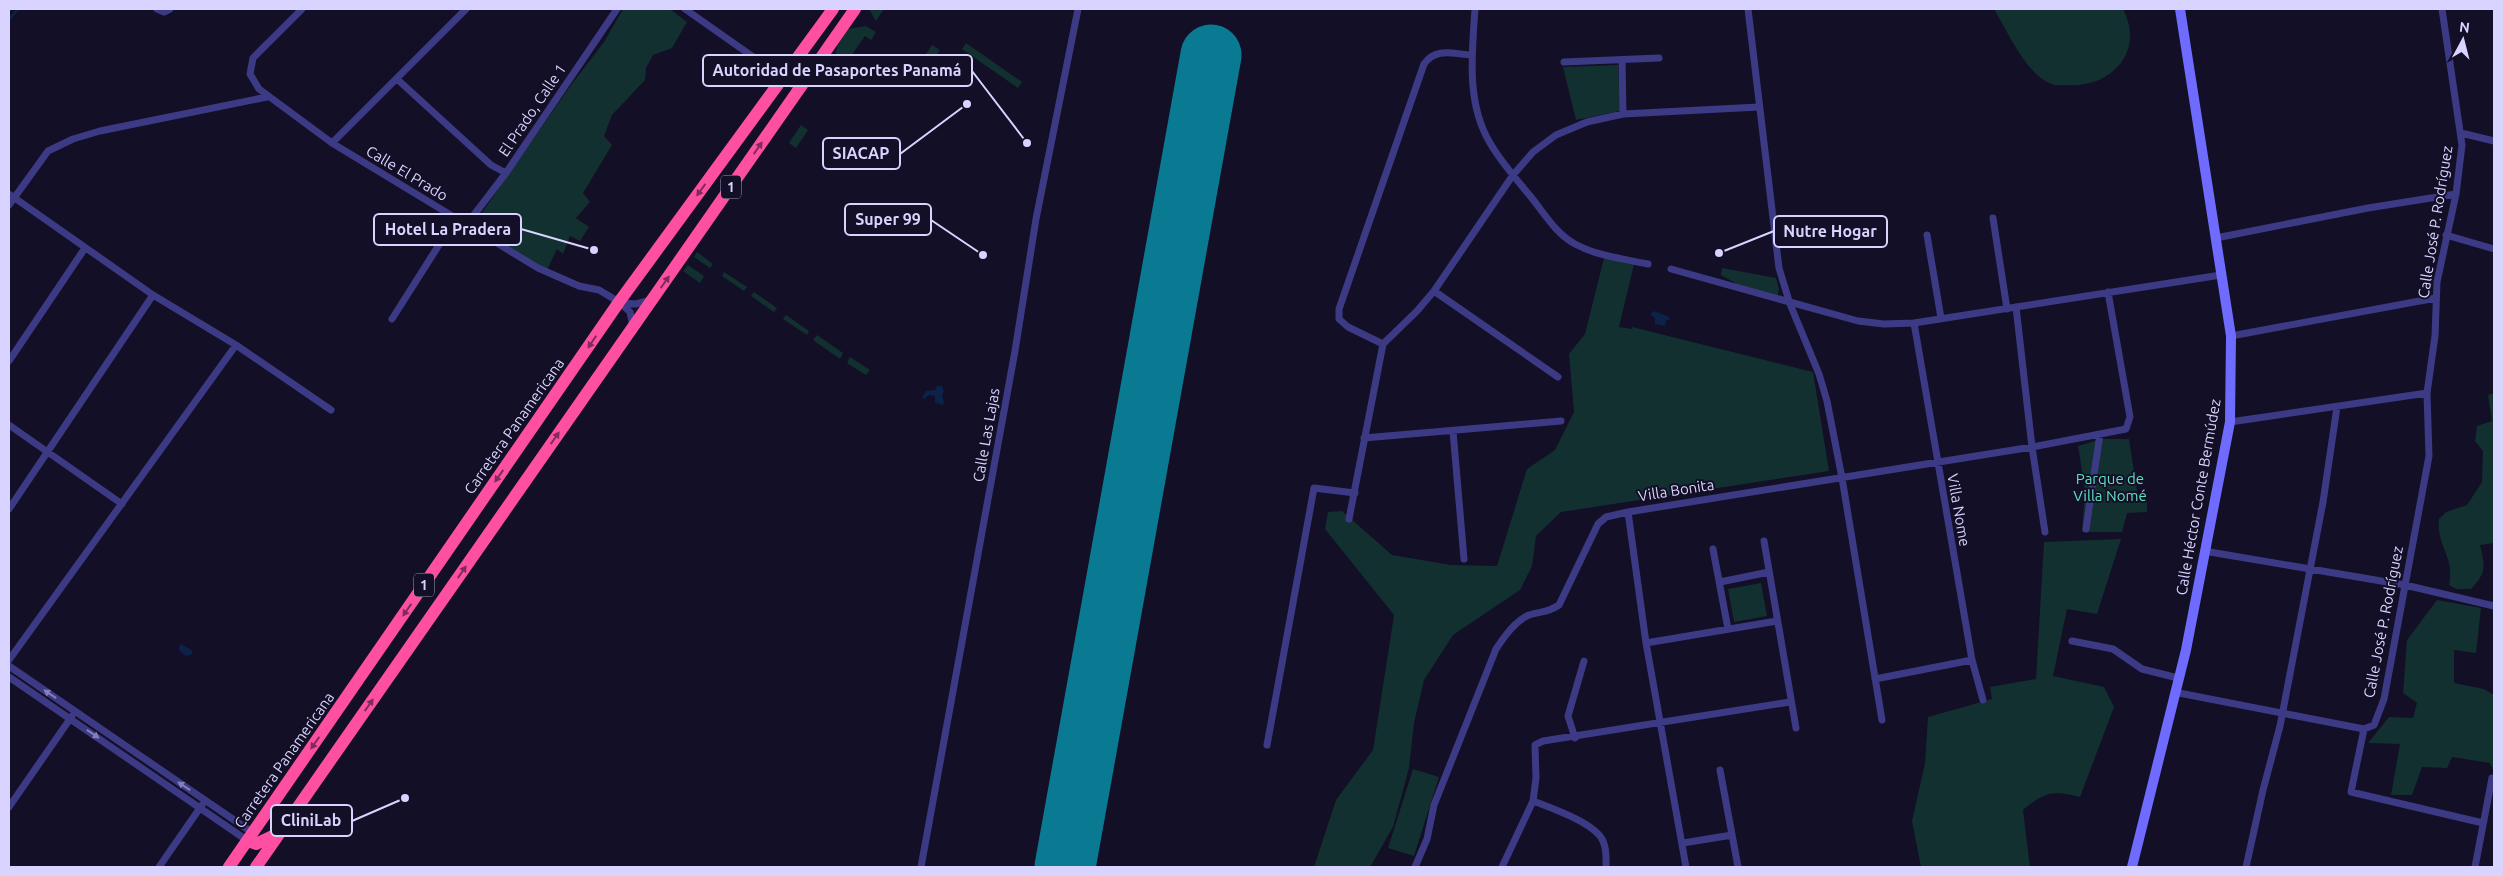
<svg xmlns="http://www.w3.org/2000/svg" width="2503" height="876" viewBox="0 0 2503 876" font-family="Ubuntu,sans-serif">
  <rect width="100%" height="100%" fill="#130f26"/>
  <path fill="#12302f" d="M623 9H670L687 22 672 48 653 55 646 68 645 80 612 115 604 136 612 145 583 193 590 202 576 218 589 227 580 241 570 236 563 254 557 249 547 270 472 227 571 85 604 42Z
    M869 9H884L876 21Z
    M1994 9H2123C2145 51 2112 88 2067 85 2063 85 2056 86 2052 84 2026 75 2008 32 1994 9Z
    M866 26 876 32 871 40 865 36 847 62 853 67 847 75 835 60 837 46 848 29Z
    M966 43 1022 82 1018 88 962 49Z
    M932 45 940 50 932 62 924 57Z
    M1618 65 1620 111 1576 120 1563 67Z
    M801 125 808 130 796 148 789 143Z
    M697 252 713 264 710 268 694 257Z
    M1604 258 1634 264 1619 327 1632 329V327L1813 372 1829 471 1561 512 1536 536 1532 566 1520 590 1453 635 1424 680 1414 723 1409 768 1393 827 1370 867H1314L1336 800 1373 750 1394 615 1325 529 1328 512 1342 511 1392 555 1451 565 1497 566 1527 469 1555 450 1574 412 1569 354 1585 334Z
    M688 265 704 276 700 283 683 271Z
    M1722 268 1776 278 1779 289 1777 299 1737 284 1721 275Z
    M724 272 747 287 744 291 722 276Z
    M754 292 777 308 774 312 751 296Z
    M786 315 809 331 807 335 783 319Z
    M817 335 843 353 840 359 813 340Z
    M850 357 870 370 866 375 847 363Z
    M2494 393V543L2480 545C2485 567 2487 572 2471 589H2456L2449 585C2455 556 2436 546 2439 519L2446 512 2467 505 2482 482 2483 451 2475 441 2477 426 2492 421 2488 395Z
    M2102 439H2129L2138 497 2147 503V512L2127 513 2122 532H2082L2085 490 2078 446Z
    M2121 539 2097 614 2067 609 2053 676 2104 687 2114 707 2080 797C2052 790 2045 792 2023 810L2030 867H1921L1912 821 1925 763 1928 717 1992 699 1990 687 2036 679 2044 542Z
    M1761 583 1767 616 1734 622 1728 589Z
    M2437 600 2481 608 2476 653 2454 650V683L2484 689 2494 695V772L2490 763 2452 757 2447 768 2422 767 2412 795H2391L2400 744 2368 743 2389 717 2413 718 2417 703 2403 693 2407 640Z
    M1413 769 1439 777 1414 856 1388 848Z"/>
  <path fill="#0c2248" d="M1654 311 1669 317 1670 320H1666L1665 326 1655 324V318L1650 314Z
    M937 386H942L944 392 942 394 944 403 942 405 935 402V396L929 395 924 399 922 397 926 391 935 390Z
    M180 644 192 650V654L186 656 179 650Z"/>
  <g fill="none" stroke-linecap="round" stroke-linejoin="round">
    <path stroke="#0c2248" stroke-width="2.5" d="M9 20 18 9"/>
    <path stroke="#0a7a92" stroke-width="61" d="M1065 867 1211 55"/>
    <path stroke="#3d3a85" stroke-width="7" d="M157 9 164 12 170 9
      M302 9 253 58 250 74 259 89 332 143 538 268 579 286 599 290 619 302 630 312 633 327
      M685 9 799 89
      M1475 9C1472 53 1466 103 1490 143 1501 162 1517 180 1531 197 1544 213 1556 234 1575 244 1597 256 1624 259 1648 264
      M1748 9 1779 268 1790 304 1819 374 1827 401 1842 478 1882 720
      M1622 60 1623 114
      M1564 62 1659 58
      M397 79 491 165 506 173
      M2461 133 2494 141
      M332 143 466 9
      M9 194 153 295 236 345 331 410
      M9 205 48 151 73 139 100 131 267 97
      M1993 218 2007 309
      M467 224 506 173 617 9
      M1927 235 1941 318
      M2446 235 2494 249
      M2216 238 2368 208 2456 194
      M1671 269 1858 321 1884 324 1914 323 2221 275
      M1434 291 1558 377
      M622 303 636 304 651 300
      M2016 307 2032 447 2045 532
      M392 319 456 218
      M1914 323 1972 660 1983 700
      M2231 336 2436 298
      M1383 344 1348 327 1339 319V309L1424 64C1436 47 1453 54 1472 55
      M9 361 85 248
      M2230 422 2427 393
      M9 425 122 504
      M1453 431 1464 559
      M1364 438 1561 421
      M9 509 153 295
      M1349 519 1383 344 1417 311 1434 291 1513 175 1533 152 1556 135 1587 122 1623 114 1759 107
      M2086 529 2100 434
      M1764 541 1796 728
      M1713 549 1728 629
      M2204 551 2405 585 2494 606
      M1720 582 1769 572
      M2072 641 2113 649 2142 669 2178 678
      M1646 643 1777 621
      M9 660 236 345
      M9 666 253 833
      M9 677 248 841
      M1875 679 1972 660
      M2174 692 2364 729
      M2364 729 2374 725 2384 699 2429 456 2427 393 2435 336 2437 282 2456 194 2462 145 2442 9
      M2364 729 2351 792 2483 823
      M1575 738 1568 716 1584 661
      M1267 745 1314 488 1355 493
      M1720 770 1738 867
      M1533 801C1551 808 1595 823 1603 841 1607 850 1606 858 1606 867
      M9 807 72 716
      M1683 843 1732 835
      M159 867 202 805
      M921 867 1015 351 1036 219 1078 9
      M1415 867 1427 839 1434 805 1496 649C1504 637 1515 621 1529 615 1542 611 1547 613 1559 605L1598 524 1606 517 1628 512
      M1502 867 1533 801 1536 778 1535 745 1543 741 1790 702
      M1686 867 1646 643 1628 512 2032 447 2126 429 2130 417 2108 292
      M2246 867 2263 790 2280 726 2323 502 2337 407
      M2475 867 2492 778"/>
    <path stroke="#6f6bff" stroke-width="10" d="M2132 867 2186 650 2230 422 2231 336 2180 9"/>
    <path stroke="#ff4fa3" stroke-width="12" d="M248 841 256 844 277 834
      M229 867 619 302 833 9
      M256 867 855 9"/>
  </g>
  <defs><path id="oneway-solid" d="M-6-.8H1V-3.2L6.5 0L1 3.2V.8H-6Z" transform="scale(1.25)"/></defs>
  <g fill="#7d2c5e">
    <use href="#oneway-solid" transform="translate(758 148) rotate(-55)"/>
    <use href="#oneway-solid" transform="translate(701 190) rotate(126)"/>
    <use href="#oneway-solid" transform="translate(665 282) rotate(-55)"/>
    <use href="#oneway-solid" transform="translate(592 342) rotate(124)"/>
    <use href="#oneway-solid" transform="translate(555 438) rotate(-55)"/>
    <use href="#oneway-solid" transform="translate(499 476) rotate(125)"/>
    <use href="#oneway-solid" transform="translate(462 572) rotate(-55)"/>
    <use href="#oneway-solid" transform="translate(407 610) rotate(125)"/>
    <use href="#oneway-solid" transform="translate(369 705) rotate(-55)"/>
    <use href="#oneway-solid" transform="translate(315 743) rotate(125)"/>
  </g>
  <g fill="#837fbc">
    <use href="#oneway-solid" transform="translate(50 694) rotate(-146)"/>
    <use href="#oneway-solid" transform="translate(93 734) rotate(34)"/>
    <use href="#oneway-solid" transform="translate(184 786) rotate(-146)"/>
  </g>
  <g text-anchor="middle" dominant-baseline="central" stroke-width="4" stroke-linejoin="round" paint-order="stroke">
    <g fill="#130f26" stroke="#9e99be" stroke-width="1">
      <rect x="721" y="175.5" width="20" height="23" rx="4"/>
      <rect x="414" y="573.5" width="20" height="23" rx="4"/>
    </g>
    <g font-size="14" font-weight="bold" fill="#d9d4ff">
      <text x="731" y="187">1</text>
      <text x="424" y="585">1</text>
    </g>
    <g font-size="15" fill="#d9d4ff" stroke="#130f26">
      <text transform="translate(532 110) rotate(-56)">El Prado, Calle 1</text>
      <text transform="translate(407 173) rotate(31)">Calle El Prado</text>
      <text transform="translate(2435 222) rotate(-81)">Calle José P. Rodríguez</text>
      <text transform="translate(514 426) rotate(-55)">Carretera Panamericana</text>
      <text transform="translate(986 435) rotate(-80)">Calle Las Lajas</text>
      <text transform="translate(1676 490) rotate(-9)">Villa Bonita</text>
      <text transform="translate(2198 497) rotate(-80)">Calle Héctor Conte Bermúdez</text>
      <text transform="translate(1959 510) rotate(80)">Villa Nome</text>
      <text transform="translate(2383 622) rotate(-79)">Calle José P. Rodríguez</text>
      <text transform="translate(284 760) rotate(-55)">Carretera Panamericana</text>
    </g>
    <g font-size="15" fill="#5fe0c0" stroke="#130f26">
      <text x="2110" y="478">Parque de<tspan x="2110" dy="17">Villa Nomé</tspan></text>
    </g>
  </g>
  <path fill="none" stroke="#d9d4ff" stroke-width="2" d="M1027 143L972 71M967 104L900 154M983 255L931 220M594 250L521 229M1719 253L1774 231M405 798L352 821"/>
  <g fill="#d9d4ff" stroke="#130f26" stroke-width="2">
    <circle cx="1027" cy="143" r="5"/>
    <circle cx="967" cy="104" r="5"/>
    <circle cx="983" cy="255" r="5"/>
    <circle cx="594" cy="250" r="5"/>
    <circle cx="1719" cy="253" r="5"/>
    <circle cx="405" cy="798" r="5"/>
  </g>
  <g fill="#130f26" stroke="#d9d4ff" stroke-width="2">
    <rect x="703" y="55" width="269" height="31" rx="5"/>
    <rect x="823" y="138" width="77" height="31" rx="5"/>
    <rect x="845" y="204" width="86" height="31" rx="5"/>
    <rect x="374" y="214" width="147" height="31" rx="5"/>
    <rect x="1774" y="216" width="113" height="31" rx="5"/>
    <rect x="271" y="805" width="81" height="31" rx="5"/>
  </g>
  <g font-size="16" text-anchor="middle" font-weight="bold" fill="#d9d4ff">
    <text x="837" y="76">Autoridad de Pasaportes Panamá</text>
    <text x="861" y="159">SIACAP</text>
    <text x="888" y="225">Super 99</text>
    <text x="448" y="235">Hotel La Pradera</text>
    <text x="1830" y="237">Nutre Hogar</text>
    <text x="311" y="826">CliniLab</text>
  </g>
  <rect width="2503" height="876" fill="none" stroke="#d9d4ff" stroke-width="20"/>
  <g transform="translate(2463 40) rotate(7)" stroke="#130f26" stroke-width="4" paint-order="stroke">
  <path d="M0-4L9 19L0 12L-9 19Z" fill="#d9d4ff"/>
  <text y="-8" font-size="14" font-weight="bold" text-anchor="middle" fill="#d9d4ff">N</text>
  </g>
</svg>
